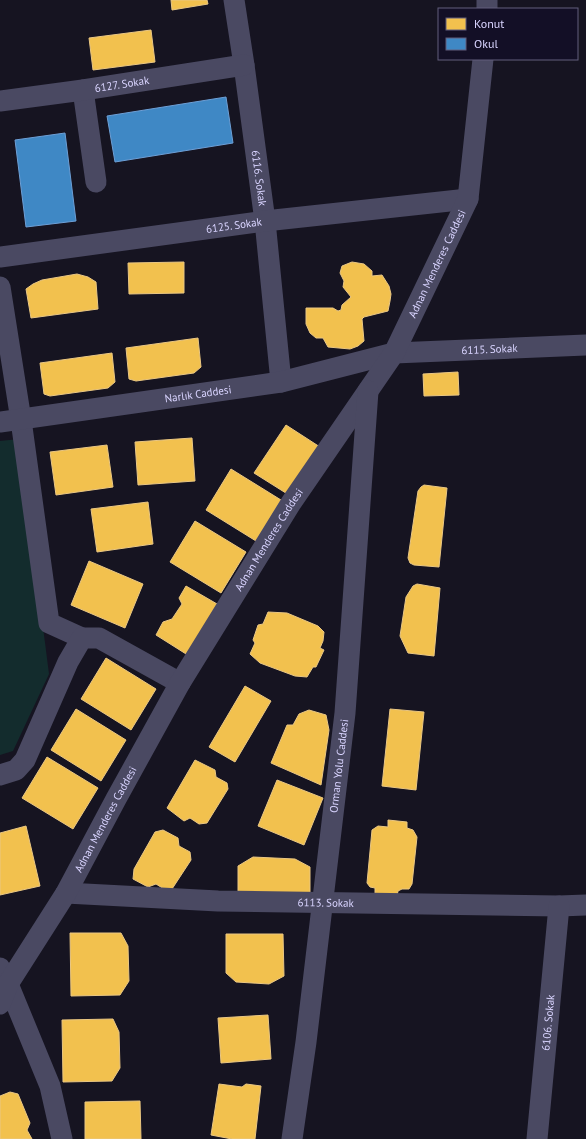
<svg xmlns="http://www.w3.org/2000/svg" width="586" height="1139" viewBox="0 0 586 1139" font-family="'PT Sans',sans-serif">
  <rect width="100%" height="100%" fill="#161421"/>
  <path fill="#132c2d" d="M19 439 49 674 13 751 0 755V441Z"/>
  <path fill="#f2c14e" stroke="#eac783" d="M171 0H207L208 4 172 10Z
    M151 30 155 62 93 70 89 38Z
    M184 262V293L129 294 128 263Z
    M352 262 364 264 372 271V276L382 275 389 286 391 294 390 301 388 311 364 317 362 319 364 341 358 346 350 349 328 347 323 338H316L310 333 306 324V308H333L338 311 341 310 342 305 351 297 343 287 344 281 340 273 342 266Z
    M77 274 88 277 96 282 98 309 31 318 26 289 33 284 42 280Z
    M198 338 201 367 194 373 136 381 129 379 126 348Z
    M112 353 115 382 108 388 50 396 44 394 40 363Z
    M458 372 459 395 424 396 423 374Z
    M286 425 320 447 289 495 254 473Z
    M192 438 195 481 138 485 135 442Z
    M107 445 113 487 56 495 50 452Z
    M231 469 281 500 256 541 206 510Z
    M424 485 447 488 439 567 414 565 410 563 408 558 418 491 421 487Z
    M148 502 153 544 97 552 91 509Z
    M195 521 246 552 221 593 170 562Z
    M89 561 143 584 125 628 71 605Z
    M417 584 440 588 434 656 408 653 400 636 406 597 413 586Z
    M186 586 224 608 194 659 156 635 163 622 172 619 182 604 179 598Z
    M268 612 287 613 318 626 324 632 323 641 320 648 324 650 316 667H313L307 677 295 676 260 663 250 654 255 643 253 640 258 625 263 624Z
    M106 658 156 689 131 730 81 699Z
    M245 686 271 701 235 762 209 747Z
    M76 709 126 740 101 781 51 750Z
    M390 709 424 712 416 790 382 786Z
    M309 710 326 715 329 730 321 785 271 763 287 725H293L299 714Z
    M47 757 98 788 73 829 22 798Z
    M195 760 215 770 216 777 227 783 228 789 207 823 199 824 190 818 184 821 167 808Z
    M277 780 323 798 304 845 258 826Z
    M388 820 407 822V828L413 830 417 837 412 884 409 889H402L398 891 397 896 375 895V888L370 887 367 883 372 830 378 826 388 827Z
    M26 826 40 886 0 895V833Z
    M163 830 178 838 179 846 190 852 191 860 172 889H164L156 884 148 887 133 879 134 869 155 832Z
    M253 857 295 859 310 867V896L238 895V866Z
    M70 933H121L128 946 129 981 120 995 71 996Z
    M226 934H283L284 976 269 984 236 982 226 973Z
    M268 1015 271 1059 221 1063 218 1018Z
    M113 1019 119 1032 120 1068 112 1081 63 1082 62 1020Z
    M219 1084 242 1087 246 1084 261 1086 255 1139H232L211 1135Z
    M10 1092 18 1094 30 1123 27 1130 32 1139H0V1096Z
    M140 1101 141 1139H85V1102Z"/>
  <path fill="#3f88c5" stroke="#6d9fd6" d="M226 97 233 143 115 162 107 116Z
    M65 133 76 221 26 227 15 140Z"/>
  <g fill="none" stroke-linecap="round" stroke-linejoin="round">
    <g stroke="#4a4962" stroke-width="21">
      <path id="s1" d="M234 0 244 65 265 221 281 382"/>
      <path d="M487 9V0"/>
      <path d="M83 90 96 182"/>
      <path id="s2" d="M0 101 83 90 244 65"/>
      <path id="s3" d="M0 257 265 221 468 199"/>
      <path d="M0 287 21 420 49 623 82 638"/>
      <path id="s4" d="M0 422 281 382 394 353 586 345"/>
      <path d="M0 775 16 770 25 760 68 662 82 638H99L180 683"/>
      <path id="s5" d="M66 893 218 901 559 906 586 905"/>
      <path d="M0 968 8 984 50 1086 62 1139"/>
      <path id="s6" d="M0 1004 8 984 66 893 116 799 180 683 291 503 394 353 468 199 483 59"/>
      <path id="s7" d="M292 1139 306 1042 345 713 368 391"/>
      <path id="s8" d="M537 1139 559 906"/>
    </g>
  </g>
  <g text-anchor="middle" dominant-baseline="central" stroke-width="4" stroke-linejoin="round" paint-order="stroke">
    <g font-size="11" fill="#d9d4ff" stroke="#130f26">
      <text stroke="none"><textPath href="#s2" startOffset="123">6127. Sokak</textPath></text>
      <text stroke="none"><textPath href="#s1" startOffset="180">6116. Sokak</textPath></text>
      <text stroke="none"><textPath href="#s3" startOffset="236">6125. Sokak</textPath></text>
      <text stroke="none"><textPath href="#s6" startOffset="861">Adnan Menderes Caddesi</textPath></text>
      <text stroke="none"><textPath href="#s4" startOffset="496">6115. Sokak</textPath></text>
      <text stroke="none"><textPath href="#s4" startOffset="200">Narlık Caddesi</textPath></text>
      <text stroke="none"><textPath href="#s6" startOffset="537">Adnan Menderes Caddesi</textPath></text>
      <text stroke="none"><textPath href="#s7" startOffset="376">Orman Yolu Caddesi</textPath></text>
      <text stroke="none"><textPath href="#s6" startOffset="213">Adnan Menderes Caddesi</textPath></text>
      <text stroke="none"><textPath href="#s5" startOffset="260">6113. Sokak</textPath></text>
      <text stroke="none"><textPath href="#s8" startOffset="117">6106. Sokak</textPath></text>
    </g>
  </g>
  <rect x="438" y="8" width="140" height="52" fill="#130f26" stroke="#625e7d"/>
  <rect x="446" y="18" width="20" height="12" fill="#f2c14e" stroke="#625e7d"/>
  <text x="474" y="28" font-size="12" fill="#d9d4ff">Konut</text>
  <rect x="446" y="38" width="20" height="12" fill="#3f88c5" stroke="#625e7d"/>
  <text x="474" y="48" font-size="12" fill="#d9d4ff">Okul</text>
</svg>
